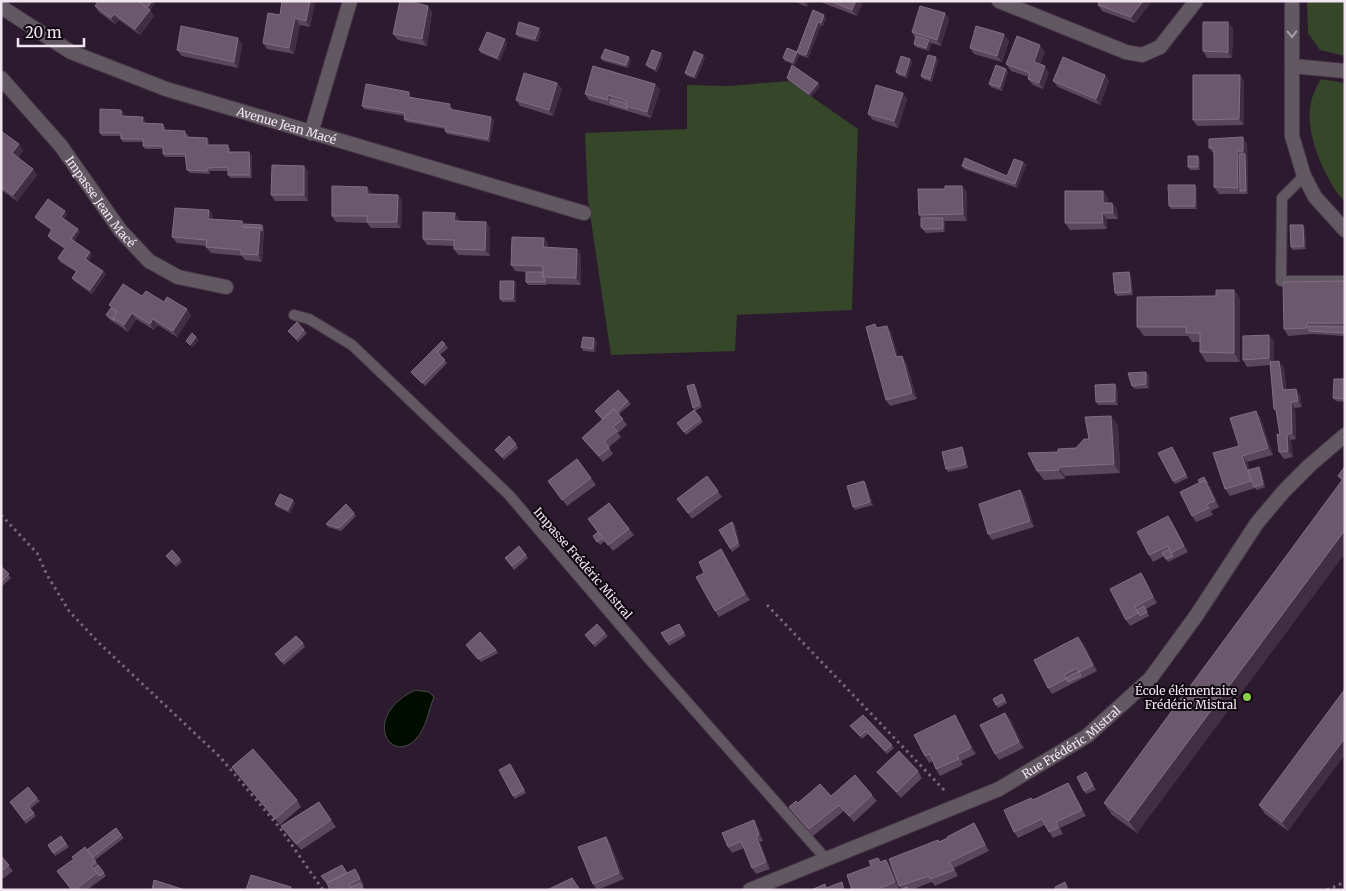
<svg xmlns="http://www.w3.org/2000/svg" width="1346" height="891" viewBox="0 0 1346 891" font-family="Merriweather,serif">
  <rect width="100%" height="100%" fill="#2c1a2e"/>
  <path fill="#364629" d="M1307 1H1345V56L1320 50 1308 33Z
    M1321 79 1345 83V202C1326 182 1306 136 1310 108 1311 98 1316 87 1321 79Z
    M789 81 858 129 852 310 737 315 735 351 611 355 588 201 585 133 687 129V85L730 86Z"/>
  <path fill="#020d00" stroke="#4a4e49" d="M415 690 429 692 434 697C428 711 427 727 416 739 391 766 360 717 415 690Z"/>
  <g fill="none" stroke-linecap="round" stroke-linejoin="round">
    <defs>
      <path id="service" d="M1304 176 1282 198 1281 281H1345
        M294 315 309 319 352 345 509 495 650 660 826 859"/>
      <g id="minor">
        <path d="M999 1 1126 52 1142 55 1160 47 1196 1"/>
        <path d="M1292 1V136L1304 176 1315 197 1345 230"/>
        <path id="s1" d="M1 7 71 52 166 89 584 213"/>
        <path d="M1292 66 1345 71"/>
        <path id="s2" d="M1 78 61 146 120 230 149 261 178 277 226 287"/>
        <path d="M311 133 350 1"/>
        <path id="s3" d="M750 890 999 789 1087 736 1150 679 1196 616 1257 523 1284 491 1310 465 1345 435"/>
      </g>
    </defs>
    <use href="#service" stroke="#483649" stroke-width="12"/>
    <use href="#minor" stroke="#483649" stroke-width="16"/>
    <path stroke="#776778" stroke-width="3" stroke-dasharray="2.5 4" stroke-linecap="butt" d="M1 515 37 553 47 575 69 611 99 643 220 757 280 828 323 890
      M767 605 946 792
      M1327 890 1345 882"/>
    <use href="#service" stroke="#615862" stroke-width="10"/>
    <use href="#minor" stroke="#615862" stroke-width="14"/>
  </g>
  <path fill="#5a475c" d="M98 1H156L150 10 154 16 140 35 119 20 115 24 99 12 95 6Z
    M282 1H315L310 27 300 25 294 54 267 49 263 43 280 15Z
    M794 1H809L807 7Z
    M822 1H863L857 16 823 3Z
    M1099 1H1152L1135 23 1102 11 1098 5Z
    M428 6 432 12 427 46 398 40 393 34Z
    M813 10 826 18 823 26 821 25 808 58 799 55 795 65 785 61 783 58 797 52Z
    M945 13 949 19 941 46 931 43 929 51 916 47 914 44 915 38 912 32Z
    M1233 28 1232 58H1207L1203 51Z
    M541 31 538 42 518 37 516 34Z
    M1009 41 1002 62 974 54 970 48Z
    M507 43 500 61 481 53 479 50Z
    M242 44 238 68 182 56 177 50Z
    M1045 52 1040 64 1049 72 1043 89 1033 85 1028 79 1029 77 1011 71 1006 64Z
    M663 56 657 72 649 68 646 65Z
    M601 58 631 60 628 68 603 61Z
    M705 58 696 79 687 76 685 73Z
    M910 59 912 62 907 78 898 75 896 72Z
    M938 60 932 82 923 79 921 76Z
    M1006 69 1008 72 1002 91 991 87 989 84Z
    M1105 75 1109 81 1100 105 1058 87 1053 81Z
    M1240 75 1244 81V125L1197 126 1193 120Z
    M787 78 818 83 820 86 811 97 789 81Z
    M557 83 562 89 553 116 520 106 516 100Z
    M655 84 660 90 651 118 589 100 585 94Z
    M409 92 411 95V97L452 107V110L494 120 490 142 447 134 445 131V129L406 122 404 119 405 116 364 109 362 106Z
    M903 93 907 99 898 128 873 120 868 114Z
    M121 110 124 113V116L143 117 145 120V123L165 127V130L188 134V137L207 138 209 141V145L230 148V152L252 155V178H230L228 175V171H209L210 174 190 173 187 170 186 157H165L163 154V149H145L143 146V142H123L121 139V136H102L100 133Z
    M1 131 23 150 18 158 33 169 37 175 17 201 1 190Z
    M1247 143 1248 194H1219L1214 187V154L1209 148Z
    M1200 159V170H1190L1188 167Z
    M1023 162 1026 165 1017 188 964 169 962 166 1007 176Z
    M304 166 308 172V201H275L271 195Z
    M1195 185 1197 188V209H1171L1169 206Z
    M962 186 967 192V221H945V232L926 233 921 227V218L919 215 945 189Z
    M367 187 371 193V194L398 195 402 201 401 228H371L367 223 336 222 332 216Z
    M1103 191 1108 198V203H1112L1117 209 1118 219H1107V229L1070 230 1065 223Z
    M209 210 213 217V219L242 221 244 224 262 225 264 228 262 262 245 260 242 256 211 253 206 247V246L177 243 172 237Z
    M65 211 67 214 64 219 80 232 74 241 92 255 88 261 106 274 92 294 74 281 72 278 76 272 60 262 58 258 65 249 50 239 48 236 51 230 37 220 35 217Z
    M459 219V221L486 222 490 228V256L458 255 454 249V246L427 245 423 239Z
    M1305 228 1306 249 1293 250 1291 247Z
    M544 238 548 244V247L581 255V285L547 284V285H528L526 282V272L515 271 511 265Z
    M1131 275 1133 295 1117 296 1115 293Z
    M514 281 516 284V302H502L500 299Z
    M1345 281V336L1312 334 1288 336 1284 329Z
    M1234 290 1240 299V362H1206L1200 352V342H1192L1188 336H1144L1137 327 1216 296Z
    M142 296 164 302 191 315 177 337 158 325 154 330 136 319 128 332 109 319 106 315 111 308 109 305Z
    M875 324 878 328 891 332 898 357 906 362 917 399 890 406 886 400Z
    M304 330 307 333 298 342 288 331Z
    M1274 341V362L1284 367 1286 389 1300 395 1302 407 1295 408 1296 439 1291 440 1293 457 1284 459 1279 452 1280 435 1277 412 1274 409 1270 365 1247 367 1243 360Z
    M597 342 595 352 583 351 581 347Z
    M445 344 448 348 440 355 447 363 425 386 413 375 411 372Z
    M1149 375V388L1135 389 1132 386Z
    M1345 379V402L1336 401 1333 398Z
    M1115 384 1117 387 1118 405H1098L1096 402Z
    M696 387 702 407 695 411 703 422 686 435 677 423 694 410 693 408Z
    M628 401 631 404 619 414 627 425 618 433 621 437 609 447 613 454 603 462 587 444 582 438 602 420 595 411Z
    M1260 417 1273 455 1247 462 1249 469 1261 470 1265 487 1257 490 1255 488 1230 496 1225 489 1239 446Z
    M1118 425 1120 473 1065 476V479L1044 480 1037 471 1058 451 1076 448 1089 439Z
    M516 444 518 448 504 460 495 450Z
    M962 447 964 450 968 468 948 472 946 469Z
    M1174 450 1188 478 1175 484 1173 481Z
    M577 459 596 485 567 506 548 481Z
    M1345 466V553L1137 833 1112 815 1104 803 1342 481 1338 476Z
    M707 476 722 497 692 519 677 499Z
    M864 481 866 484 873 505 855 510 853 507Z
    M1210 486 1219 507 1211 511 1213 515 1196 522 1192 516Z
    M1020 490 1025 497 1034 527 992 540 988 534Z
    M295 503 290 513 277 507 275 504Z
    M609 503 634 535 613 551 605 541 600 545 595 539Z
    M354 513 356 516 341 531 328 527 326 524Z
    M732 522 735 525 740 546 732 552 719 530Z
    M1172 522 1188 552 1168 562 1164 556 1153 562 1149 555Z
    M519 546 528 558 514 570 505 558Z
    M725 555 750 600 719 617 715 611Z
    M166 556 180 559 182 562 176 567Z
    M1 566 11 578 1 587Z
    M1141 573 1145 579 1157 603 1146 609 1149 616 1130 626 1126 620Z
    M679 624 686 636 669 646 661 633Z
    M605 633 608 636 595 647 585 635Z
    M303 643 305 647 284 665 275 654Z
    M1083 643 1097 671 1052 694 1048 688Z
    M466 645 496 650 498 653 481 662Z
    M1345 689 1288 831 1265 814 1259 805Z
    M1004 697 1007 703 998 708 996 705Z
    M863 715 894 748 887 754 868 734 862 739 850 726Z
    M1010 719 1024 748 999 760 995 754Z
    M959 722 976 754 961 761 963 765 940 776 936 769 933 761 929 763 925 756Z
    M232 767 297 800 301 807 280 825Z
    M512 767 526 793 515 799 513 796Z
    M918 771 922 778 901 798 876 772Z
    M1088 775 1096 790 1086 794 1084 791Z
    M1068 783 1072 789 1086 816 1060 828 1063 834 1053 838 1045 825 1018 838 1014 832 1033 800Z
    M872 795 877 801 854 822 844 811 813 836 794 814 789 807 798 803 831 796Z
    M37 798 40 801 30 809 36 816 26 824 10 802Z
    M319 802 336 827 301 850 281 826Z
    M974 823 978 829 989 851 954 868 958 876 935 886 932 882 911 890H900L902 889 899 886 939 842Z
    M758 827 763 841 760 842 770 869 756 874 752 868 744 848 732 853 728 847Z
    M116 828 124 838 95 860 106 876 87 890H71L57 871Z
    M61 836 69 847 55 856 48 845Z
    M606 837 610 843 624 879 597 890 593 884Z
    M1 856 13 871 1 880Z
    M881 862 891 866 899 888 896 890H852Z
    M355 869 359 875 364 886H362L364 890H330L347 873Z"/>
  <path fill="#412e43" d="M152 1H156L150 10 154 16 140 35 135 29 147 9Z
    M310 1H315L310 27 306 21Z
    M803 1H809L807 7Z
    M856 1H863L857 16 852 10Z
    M1143 1H1152L1135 23 1131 17Z
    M428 6 432 12 427 46 422 39Z
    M945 13 949 19 941 46 937 40Z
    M114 14 119 20 115 24 111 18Z
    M824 15 826 18 823 26 821 23Z
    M295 18 300 25 294 54 289 48Z
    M818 22 821 25 808 58 806 55Z
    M1228 22 1233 28 1232 58 1228 52Z
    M539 28 541 31 538 42 535 39Z
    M1004 34 1009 41 1002 62 997 56Z
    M238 38 242 44 238 68 234 62Z
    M505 39 507 43 500 61 497 58Z
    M929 40 931 43 929 51 926 48Z
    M1040 45 1045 52 1039 68 1034 62Z
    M797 52 799 55 795 65 793 62Z
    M661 53 663 56 657 72 655 69Z
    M703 55 705 58 696 79 694 76Z
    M629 57 631 60 628 68 626 65Z
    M936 57 938 60 932 82 930 79Z
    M910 59 912 62 907 78 905 75Z
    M1045 66 1049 72 1043 89 1039 83Z
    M1006 69 1008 72 1002 91 1000 87Z
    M1105 75 1109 81 1100 105 1096 99Z
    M1240 75 1244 81V125L1239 119Z
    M557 83 562 89 553 116 549 110Z
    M818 83 820 86 811 97 809 94Z
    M655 84 660 90 651 118 647 112Z
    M409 92 411 95 410 100 408 97Z
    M903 93 907 99 898 128 894 121Z
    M608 95 613 102 610 103 608 100Z
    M121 110 124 113V120L121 116Z
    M143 117 145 120V127L142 123Z
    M491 117 494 120 490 142 488 139Z
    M1243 137 1247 143 1248 194 1246 191 1245 154 1243 151Z
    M207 138 209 141V148L207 145Z
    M19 144 23 150 17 159 12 153Z
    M1237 151 1241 157 1240 191 1238 188Z
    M249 152 252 155V178L250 175Z
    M1198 156 1200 159V170L1198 167Z
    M1023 162 1026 165 1017 188 1015 184Z
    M304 166 308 172V201L304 195Z
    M33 169 37 175 17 201 13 195Z
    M1195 185 1197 188V209L1195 206Z
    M962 186 967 192V221L963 214Z
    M367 187 371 193V200L367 194Z
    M1103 191 1108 198V209L1103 203Z
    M398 195 402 201 401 228 397 222Z
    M1112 203 1117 209 1118 219 1113 213Z
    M209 210 213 217V225L208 219Z
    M65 211 67 214 63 220 61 217Z
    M455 213 459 219V227L454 221Z
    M1102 213 1107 219V229L1103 223Z
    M943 218 945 221V232L943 229Z
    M486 222 490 228V256L485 250Z
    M262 225 264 228 262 262 258 255 260 228Z
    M1303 225 1305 228 1306 249 1304 246Z
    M78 229 80 232 73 242 71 239Z
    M544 238 548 244V253L543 247Z
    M577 249 581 255V285L576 278Z
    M90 252 92 255 88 262 85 259Z
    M103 271 106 274 92 294 90 290Z
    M1129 272 1131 275 1133 295 1131 292Z
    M514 281 516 284V302L513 299Z
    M1234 290 1240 299V362L1234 353Z
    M187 309 191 315 177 337 173 331Z
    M132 313 136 319 128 332 124 325Z
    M153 319 158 325 154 330 150 324Z
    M887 326 891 332 900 363 896 357Z
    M1269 335 1274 341V365L1269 358Z
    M196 337 199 340 192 348 190 345Z
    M594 338 597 342 595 352 593 349Z
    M902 356 906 362 917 399 912 393Z
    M1279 361 1284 367 1287 396 1283 390Z
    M1146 372 1149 375V388L1146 384Z
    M694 384 696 387 702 407 700 404Z
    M1115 384 1117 387 1118 405 1115 401Z
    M1296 389 1300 395 1302 407 1298 401Z
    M1291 402 1295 408 1296 439 1292 433Z
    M1256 411 1260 417 1273 455 1268 448Z
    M1111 416 1118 425 1120 473 1114 464Z
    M1287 434 1291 440 1293 457 1288 451Z
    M962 447 964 450 968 468 966 464Z
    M1242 456 1247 462 1255 487 1251 481Z
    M1059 467 1065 476V479L1059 470Z
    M1259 467 1261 470 1265 487 1263 484Z
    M1204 477 1210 486 1219 507 1215 501Z
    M864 481 866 484 873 505 870 502Z
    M1020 490 1025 497 1034 527 1030 521Z
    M293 500 295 503 290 513 288 510Z
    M1168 516 1172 522 1188 552 1184 546Z
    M732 522 735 525 740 546 738 543Z
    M1345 530V553L1137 833 1129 821Z
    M721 549 725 555 750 600 745 594Z
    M1141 573 1145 579 1157 603 1153 597Z
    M1078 637 1083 643 1097 671 1093 665Z
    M1005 713 1010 719 1024 748 1019 742Z
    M955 715 959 722 976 754 971 748Z
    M1345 738V755L1288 831 1282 822Z
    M1068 783 1072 789 1086 816 1082 810Z
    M754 820 758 827 763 841 759 835Z
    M974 823 978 829 989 851 985 845Z
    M756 836 760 842 770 869 766 862Z
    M606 837 610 843 624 879 619 873Z
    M886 860 891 866 899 888 895 882Z
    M355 869 359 875 364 886 360 879Z"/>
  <path fill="#6b586c" stroke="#806e81" d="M98 1H138L150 10 135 29 114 14 111 18 95 6Z
    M138 1H152L147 8Z
    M282 1H310L306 21 295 18 289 48 263 43 268 13 280 15Z
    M400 1H408L428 6 422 39 393 34Z
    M830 1H856L852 10Z
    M1099 1H1143L1131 17 1098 5Z
    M920 6 945 13 937 40 912 32Z
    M813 10 824 15 821 23 818 22 806 55 797 52Z
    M519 22 539 28 535 39 516 34Z
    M1203 22H1228V52L1203 51Z
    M181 26 238 38 234 62 177 50Z
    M976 26 1004 34 997 56 970 48Z
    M487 32 505 39 497 58 479 50Z
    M916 36 929 40 926 48 914 44Z
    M1017 36 1040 45 1034 62 1045 66 1039 83 1028 79 1030 73 1006 64Z
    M787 48 797 52 793 62 783 58Z
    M605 49 629 57 626 65 601 58Z
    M652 50 661 53 655 69 646 65Z
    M694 51 703 55 694 76 685 73Z
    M928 55 936 57 930 79 921 76Z
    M901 56 910 59 905 75 896 72Z
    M1063 57 1105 75 1096 99 1053 81Z
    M792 65 818 83 809 94 787 78Z
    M996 65 1006 69 1000 87 989 84Z
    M593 66 655 84 647 112 626 106 627 101 608 95V100L585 94Z
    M524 73 557 83 549 110 516 100Z
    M1193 75H1240L1239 119 1193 120Z
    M366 84 409 92 408 97 450 104 449 109 491 117 488 139 445 131 446 127 404 119 405 113 362 106Z
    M876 85 903 93 894 121 868 114Z
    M610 99 626 103V106L628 109 610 103Z
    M100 109 121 110V116L143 117 142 123 163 124V130L185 131V137L207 138V145H228V152H249L250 175H228V167L207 168V171L187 170 185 154H163V146H143V139H121V133H100Z
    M1 131 19 144 12 153 33 169 13 195 1 187V168L2 167H1Z
    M1243 137V151H1237L1238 188 1214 187V148H1209V139Z
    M1239 154H1245L1246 191H1240Z
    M1188 156H1198V167H1188Z
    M965 158 1007 176 1014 159 1023 162 1015 184 962 166Z
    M272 165 304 166V195H271Z
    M1168 185H1195V206H1169Z
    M332 186 367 187V194L398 195 397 222H367V216H332Z
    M945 186H962L963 214 919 215 918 189H945Z
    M1065 191H1103V203H1112L1113 213H1102L1103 223H1065Z
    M48 199 65 211 61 217 78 229 71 239 90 252 85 259 103 271 90 290 72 278 77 271 58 258 65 248 48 236 52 229 35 217Z
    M175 208 209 210 208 219 242 221V227L260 228 258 255 241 254V250L206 247 207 240 172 237Z
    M423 212 455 213 454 221 486 222 485 250 454 249V240L423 239Z
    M921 218H943V229H923L921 227Z
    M244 224 262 225V231L260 228 244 227Z
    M1290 225H1303L1304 246 1291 247Z
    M512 237 544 238 543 247 577 249 576 278 543 277V266L511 265Z
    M526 272H543V277L545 280V282H526Z
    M1129 272 1131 292 1115 293 1113 273Z
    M500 281H514L513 299H500Z
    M1345 281V323H1307V328L1284 329 1283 282Z
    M123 284 142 296 146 291 164 302 167 297 187 309 173 331 153 319 150 324 132 313 124 325 113 318 117 311 109 305Z
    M1216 290H1234V353L1200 352V333H1186V327H1137V297L1216 296Z
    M111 308 117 312 113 318 115 321 106 315Z
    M297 322 304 330 296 339 288 331Z
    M875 324 876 328 887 326 896 357 902 356 912 393 886 400 866 327Z
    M1309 326 1345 327V333L1309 331Z
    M192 333 196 337 190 345 186 341Z
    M1269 335V358L1243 360V336Z
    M583 337 594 338 593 349 581 347Z
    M442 341 445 344 437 352 445 360 422 383 411 372Z
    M1279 361 1283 390 1296 389 1298 401 1291 402 1292 433 1287 434 1288 451 1279 452 1277 434 1280 435 1276 410 1274 409 1270 362Z
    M1146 372V384L1132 386 1128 373Z
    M1334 379H1345V399L1333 398Z
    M694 384 700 404 693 408 687 386Z
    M1115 384V401L1096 402 1095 385Z
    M618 390 628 401 617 412 614 409 603 419 595 411Z
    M614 409 623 419 613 427 617 431 604 441 609 448 599 456 582 438Z
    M694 410 701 419 684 432 677 423Z
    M1256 411 1268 448 1242 456 1251 481 1225 489 1213 453 1239 446 1230 418Z
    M1111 416 1114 464 1059 467V470L1037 471 1028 453 1058 452V449L1076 448 1084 439H1089L1085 417Z
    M509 436 516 444 502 457 495 450Z
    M962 447 966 464 946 469 942 452Z
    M1172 447 1186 475 1173 481 1158 453Z
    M577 459 591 478 562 500 548 481Z
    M1345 466V530L1129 821 1104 803 1343 479 1338 476Z
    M1259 467 1263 484 1254 487 1248 470Z
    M707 476 718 491 688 513 677 499Z
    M1204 477 1207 483 1205 480 1200 483 1198 480Z
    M1205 480 1215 501 1207 504 1209 508 1192 516 1180 492Z
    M864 481 870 502 853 507 847 486Z
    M1020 490 1030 521 988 534 979 504Z
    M280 494 293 500 288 510 275 504Z
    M609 503 629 529 608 545 588 519Z
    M346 504 354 513 339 528 326 524Z
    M1168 516 1184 546 1171 553 1168 546 1149 555 1137 532Z
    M732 522 738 543 730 548 719 530Z
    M598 532 603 538 597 542 593 536Z
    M519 546 526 555 512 566 505 558Z
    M721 549 745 594 715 611 696 577 704 573 699 562Z
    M1169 549 1173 556 1166 559 1162 553Z
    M172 550 180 559 174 564 166 556Z
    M1 566 9 574 1 582Z
    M1141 573 1153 597 1135 607 1138 613 1126 620 1110 589Z
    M1144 606 1147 612 1140 616 1137 610Z
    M597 624 605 633 593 644 585 635Z
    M679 624 684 633 667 642 661 633Z
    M480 632 496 650 478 659 466 645Z
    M296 636 303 643 282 662 275 654Z
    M1078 637 1093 665 1079 672 1077 668 1064 675 1066 679 1048 688 1034 660Z
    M1079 671 1081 676 1068 682 1066 678Z
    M1345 689V738L1282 822 1259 805Z
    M1002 694 1005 700 996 705 993 699Z
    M1005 713 1019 742 995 754 980 725Z
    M863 715 892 745 885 751 866 731 860 736 850 726Z
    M955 715 971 748 957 755 959 759 936 769 930 754 925 756 914 735Z
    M253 749 297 800 275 819 232 767Z
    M899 751 918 771 897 792 877 772Z
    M510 764 524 790 513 796 499 770Z
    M1086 772 1093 786 1084 791 1077 777Z
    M855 775 872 795 849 816 839 805 809 829 789 807 796 801 798 803 820 784 831 796Z
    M1068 783 1082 810 1056 822 1058 828 1049 832 1042 819 1014 832 1004 810 1031 798 1033 800Z
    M28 787 37 798 28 806 34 813 24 820 10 802Z
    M319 802 331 820 296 844 281 826Z
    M754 820 759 835 756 836 766 862 752 868 741 841 728 847 722 833Z
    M974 823 985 845 949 862 954 870 930 879 929 876 899 886 889 859 938 840 939 842 948 838 947 837Z
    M116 828 121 835 93 857 87 850Z
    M61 836 66 844 53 853 48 845Z
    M606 837 619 873 593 884 578 847Z
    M85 847 96 862 91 866 97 873 74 890H72L57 871 74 859 72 857Z
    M1 856 9 865 1 871Z
    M878 858 880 862 886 860 895 882 876 890H852L847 875 871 866 869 861Z
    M98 865 104 873 99 876 94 869Z
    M342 865 347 873 327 883 321 876Z
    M355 869 360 879 349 884 352 890H330L327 883Z
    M251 875 291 887V890H246Z
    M572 878 580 890H547Z
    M154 880 185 890H152Z
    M842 882 844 890H811L825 884 826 888Z
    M1065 882 1068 890H1056L1055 887Z
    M360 883 364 890H353L351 887Z
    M907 887 908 890H900Z"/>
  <defs><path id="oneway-chevron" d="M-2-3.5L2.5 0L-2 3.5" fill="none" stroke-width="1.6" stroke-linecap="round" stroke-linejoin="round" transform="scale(1.25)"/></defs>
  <use stroke="#a99eaa" href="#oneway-chevron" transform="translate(1292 34) rotate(89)"/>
  <circle fill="#8bce47" stroke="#100811" stroke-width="2" cx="1247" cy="697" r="5"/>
  <g text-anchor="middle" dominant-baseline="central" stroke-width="4" stroke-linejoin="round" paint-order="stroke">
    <g font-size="12" fill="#f1e5f2" stroke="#100811">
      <text stroke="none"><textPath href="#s1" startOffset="311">Avenue Jean Macé</textPath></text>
      <text stroke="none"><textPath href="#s2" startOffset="159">Impasse Jean Macé</textPath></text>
      <text transform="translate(583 563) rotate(49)">Impasse Frédéric Mistral</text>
      <text stroke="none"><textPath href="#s3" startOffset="355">Rue Frédéric Mistral</textPath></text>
    </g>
    <g font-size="12" fill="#f1e5f2" stroke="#100811" text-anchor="end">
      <text x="1237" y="690">École élémentaire<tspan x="1237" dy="14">Frédéric Mistral</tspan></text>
    </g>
  </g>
  <rect width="1346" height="891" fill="none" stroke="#f1e5f2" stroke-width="5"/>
  <path d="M18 38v8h66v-8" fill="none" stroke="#f1e5f2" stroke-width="2.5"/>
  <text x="25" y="38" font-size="15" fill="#f1e5f2" stroke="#100811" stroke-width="4" paint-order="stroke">20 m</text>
</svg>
